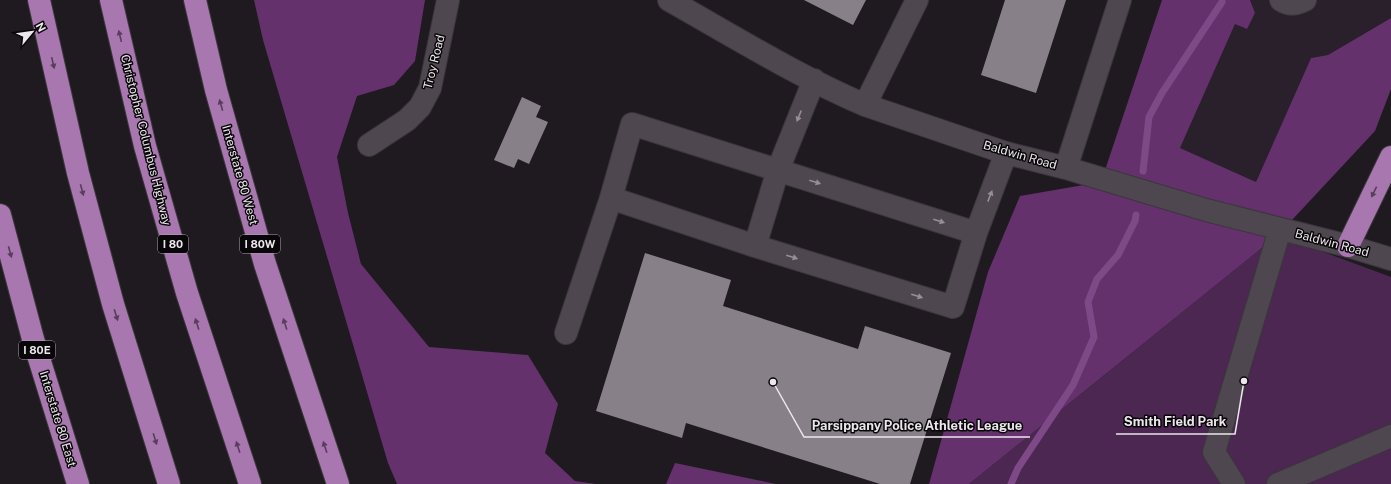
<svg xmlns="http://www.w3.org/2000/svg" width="1391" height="484" viewBox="0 0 1391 484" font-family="'Public Sans',sans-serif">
  <rect width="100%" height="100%" fill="#1f1a20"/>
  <path fill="#2a202b" d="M1250 0H1391V18L1328 55 1311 58 1256 182 1180 148 1235 24 1255 13Z"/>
  <path fill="#4b2751" d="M1278 235 1391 277V484H969Z"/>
  <path fill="#64316d" d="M254 0H425L415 61 394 85 357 96 337 157 348 213 361 264 429 347 528 355 558 404 545 453 575 481 596 484H397L388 463 263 40Z
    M1162 0H1250L1255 13 1247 29 1235 24 1180 148 1256 182 1311 58 1328 55 1391 18V89L1375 131 1278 235 969 484H929L988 272 1020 196 1101 182Z
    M675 463 776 484H666Z"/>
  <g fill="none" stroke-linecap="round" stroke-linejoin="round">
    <path stroke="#7e4987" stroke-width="7" d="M1143 171 1149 117 1162 93 1222 2
      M1011 484 1018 468 1073 385 1094 337 1088 302 1097 279 1118 255 1135 221 1136 215"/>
  </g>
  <path fill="#878088" d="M804 0H866L853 25Z
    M1005 0H1066L1036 93 981 75Z
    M522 97 541 106 536 117 548 122 529 164 518 159 514 168 494 160Z
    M645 253 731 280 723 306 858 349 865 326 951 353 910 484H880L686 423 682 438 596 411Z"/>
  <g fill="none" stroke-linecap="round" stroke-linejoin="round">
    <defs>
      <path id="minor" d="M669 0C733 36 797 76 865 105L1006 153 1066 168 1206 210 1348 246 1391 259
        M1281 0C1290 6 1297 4 1305 0
        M865 105 917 0
        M369 145 407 120 420 107 430 88 448 0
        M1066 168 1120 0
        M611 198 755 246 953 307 976 233 1006 153
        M755 246 778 170 814 80
        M566 333 611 198 632 124 976 233
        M1234 484 1214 452 1280 229
        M1278 484 1391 436"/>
      <path id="highway" d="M39 0 78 173 113 304 169 484
        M111 0 145 146 187 293 250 484
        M195 0 216 90 265 264 338 484
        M0 215 33 339 78 484
        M1348 246 1391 157"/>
    </defs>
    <use href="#minor" stroke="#3b373c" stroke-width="24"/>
    <use href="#highway" stroke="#3b373c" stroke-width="24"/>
    <use href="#minor" stroke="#4e474f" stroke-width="22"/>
    <use href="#highway" stroke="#a877af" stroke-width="22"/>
  </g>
  <defs><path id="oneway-solid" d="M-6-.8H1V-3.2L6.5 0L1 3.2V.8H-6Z"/></defs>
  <g fill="#583e5c">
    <use href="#oneway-solid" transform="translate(120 36) rotate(-103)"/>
    <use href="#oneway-solid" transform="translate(53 63) rotate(77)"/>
    <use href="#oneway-solid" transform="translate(221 105) rotate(-106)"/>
    <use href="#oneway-solid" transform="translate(82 190) rotate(75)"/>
    <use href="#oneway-solid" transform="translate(1374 192) rotate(116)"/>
    <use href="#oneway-solid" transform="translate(10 252) rotate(75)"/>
    <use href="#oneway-solid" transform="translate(116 315) rotate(73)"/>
    <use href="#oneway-solid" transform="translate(197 324) rotate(-108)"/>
    <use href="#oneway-solid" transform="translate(285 324) rotate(-108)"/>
    <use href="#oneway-solid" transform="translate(155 439) rotate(73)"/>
    <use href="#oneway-solid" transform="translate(238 447) rotate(-108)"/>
    <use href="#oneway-solid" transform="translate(325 447) rotate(-108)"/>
  </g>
  <g fill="#958f96">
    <use href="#oneway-solid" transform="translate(799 116) rotate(112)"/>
    <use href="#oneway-solid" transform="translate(815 182) rotate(18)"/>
    <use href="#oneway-solid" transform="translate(990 196) rotate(-69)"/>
    <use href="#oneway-solid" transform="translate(939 221) rotate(18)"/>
    <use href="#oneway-solid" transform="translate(792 257) rotate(17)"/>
    <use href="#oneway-solid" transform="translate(917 296) rotate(17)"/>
  </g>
  <g text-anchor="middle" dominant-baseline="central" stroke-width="3" stroke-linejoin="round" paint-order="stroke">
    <g fill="#080608" stroke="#a8a4a8" stroke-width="1">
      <rect x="158" y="235" width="30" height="18" rx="3"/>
      <rect x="240" y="235" width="40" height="18" rx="3"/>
      <rect x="19" y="341" width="36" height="18" rx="3"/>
    </g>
    <g font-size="11" font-weight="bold" fill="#ece7ec">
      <text x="173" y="244">I 80</text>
      <text x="260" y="244">I 80W</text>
      <text x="37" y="350">I 80E</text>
    </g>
    <g font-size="12" fill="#ece7ec" stroke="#080608">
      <text transform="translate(434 62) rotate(-76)">Troy Road</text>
      <text transform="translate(146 140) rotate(76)">Christopher Columbus Highway</text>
      <text transform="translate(1020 155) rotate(16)">Baldwin Road</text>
      <text transform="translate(240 175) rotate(74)">Interstate 80 West</text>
      <text transform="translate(1332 243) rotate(15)">Baldwin Road</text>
      <text transform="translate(58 419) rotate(73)">Interstate 80 East</text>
    </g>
  </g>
  <path fill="none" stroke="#ece7ec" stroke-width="1.5" d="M1244 381L1235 434H1116M773 382L804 437H1030"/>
  <g fill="#ece7ec" stroke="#080608" stroke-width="1.5">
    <circle cx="1244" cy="381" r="4"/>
    <circle cx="773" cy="382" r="4"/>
  </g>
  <g font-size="13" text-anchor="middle" font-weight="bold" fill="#ece7ec" stroke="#080608" stroke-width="3" stroke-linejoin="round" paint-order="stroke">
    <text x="1175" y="426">Smith Field Park</text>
    <text x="917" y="430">Parsippany Police Athletic League</text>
  </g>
  <g transform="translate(32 32) rotate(61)" stroke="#080608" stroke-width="3" paint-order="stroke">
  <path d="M0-3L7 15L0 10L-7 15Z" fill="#ece7ec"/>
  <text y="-6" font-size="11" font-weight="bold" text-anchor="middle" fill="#ece7ec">N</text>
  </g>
</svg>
